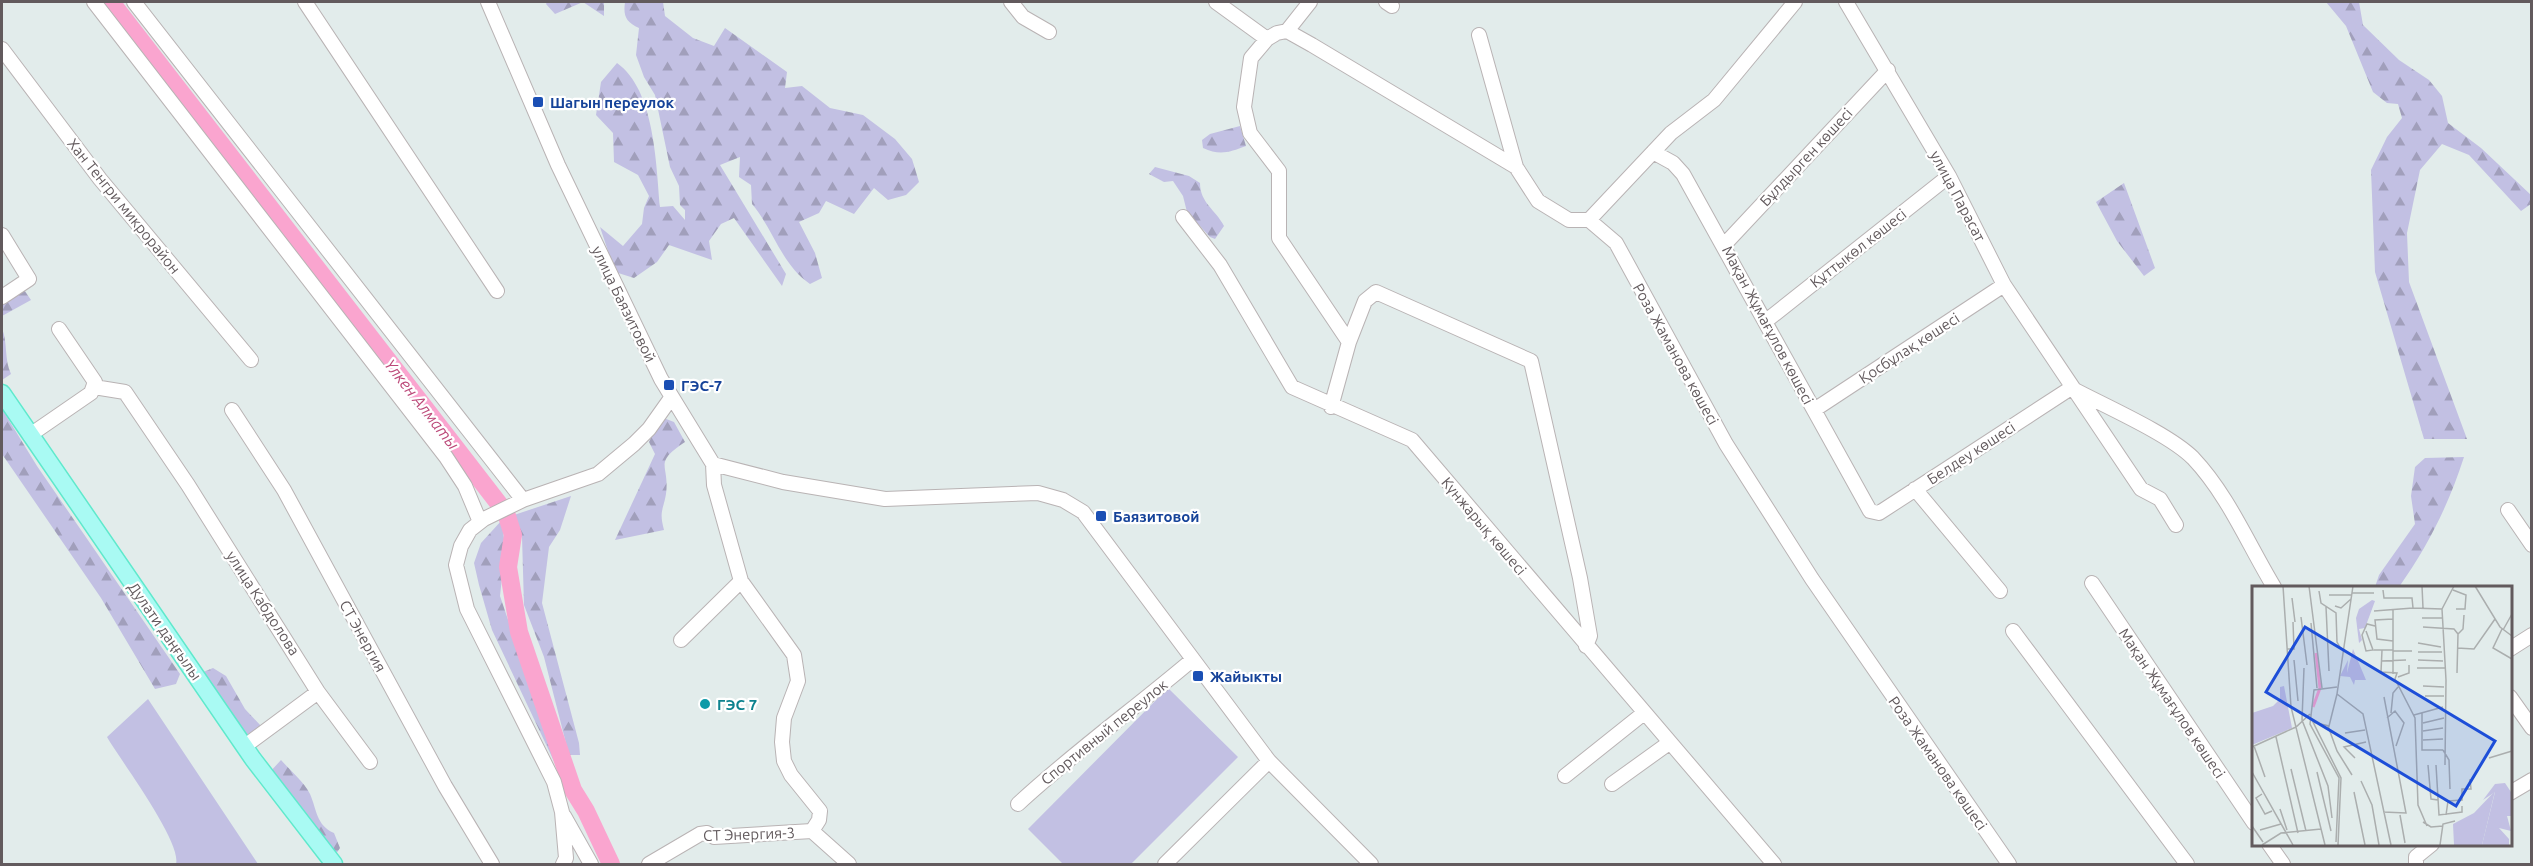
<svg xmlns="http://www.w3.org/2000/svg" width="2533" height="866" viewBox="0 0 2533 866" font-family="Ubuntu,sans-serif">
  <defs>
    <pattern id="forest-firs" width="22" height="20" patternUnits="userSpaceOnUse" patternTransform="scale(1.5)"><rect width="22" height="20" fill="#c2c0e3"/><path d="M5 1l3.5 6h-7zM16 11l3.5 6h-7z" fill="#a19fbb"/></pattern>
  </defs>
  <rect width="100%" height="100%" fill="#e2eceb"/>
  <path fill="#c2c0e3" d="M1168 688 1238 757 1131 864H1063L1028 829Z
    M148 699 258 864H176C182 842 121 761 107 737Z"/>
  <path fill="url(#forest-firs)" d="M547 2H604V16L583 2 555 14 546 4Z
    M625 2H663L665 16 693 38 714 46 725 28 787 72 785 88 802 86 830 108 863 115 895 139 912 159 919 182 906 195 888 200 874 188 854 214 826 201 819 213 799 222 815 253 822 278 810 284C781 264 774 230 752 204L751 185 739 177 740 157 720 165 786 274 782 286 734 218 721 224 709 241 712 260 669 245 657 262 634 278 615 272 600 227 623 246 642 224 644 208 649 196 638 175 614 162 613 133 596 115 601 82 617 63C655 90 656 164 660 207L673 206 685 220V210L680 205 679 186 670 167 655 95 644 77 636 55 639 28C626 22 623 16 625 2Z
    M2326 2H2359L2363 25 2399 60 2429 80 2442 96 2448 123 2481 148 2531 195V204L2521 211 2469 155 2442 144 2420 170 2407 233 2409 282 2467 439H2424L2375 272 2371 170 2387 137 2402 118 2398 104 2387 103 2373 92 2346 26Z
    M1240 126 1246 146C1230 152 1220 156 1203 148L1202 140 1210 134Z
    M1155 167 1189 176 1200 183C1200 203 1216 210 1224 226L1215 239 1210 237 1187 212 1183 196 1173 181 1164 182 1149 174Z
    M2124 183 2155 268 2144 276 2117 241 2096 202Z
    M20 284 31 300 2 316V296Z
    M2 328C8 344 4 359 11 374L2 380Z
    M2 409 37 466 180 674 176 684 155 689 101 598 2 454Z
    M661 417 674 422 685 442C652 464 670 464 666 494 663 511 659 511 664 530L615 540 655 454 649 442Z
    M2464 457C2449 504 2428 546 2399 587H2375L2379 575 2415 524 2411 496 2415 467 2425 458Z
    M571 496 560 530 549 547 542 603 579 743 580 755H569L544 657 524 605 522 537 514 515Z
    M502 520 505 549 500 596 560 774 492 630 479 585 474 563 481 543Z
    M213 668 226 676 245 709 261 726 245 736 201 673Z
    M281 760C290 770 304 782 310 794 317 810 316 825 334 833L340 848 334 857 269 773Z"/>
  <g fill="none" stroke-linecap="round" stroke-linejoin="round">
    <path stroke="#faa5cf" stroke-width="18" d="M111 2 506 513 513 535 508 567 519 632 573 790 586 811 611 864"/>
    <defs>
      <path id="minor" d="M94 2 446 457 465 486 480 522
        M134 2 523 500
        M305 2 497 291
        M488 2 558 165 661 379 713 464 783 482 885 499 1038 493 1063 500 1083 512 1269 761 1371 864
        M1011 2 1023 17 1049 32
        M1216 2 1267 39
        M1386 2 1392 6
        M1846 2 1949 176 2004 285 2141 489 2160 499 2176 525
        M1287 31 1310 2
        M1479 35 1516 167
        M2 49 100 179 251 360
        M1653 152 1673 163 1683 174 1870 511 1879 513 2071 388
        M1183 217 1220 265 1292 387 1412 440 1774 864
        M1589 220 1671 133 1714 100 1795 2
        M2 235 29 279 2 297
        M1725 244 1888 70
        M1766 321 1949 176
        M1349 342 1279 238V171L1250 133 1244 107 1251 58 1267 39 1277 33 1287 31 1312 45 1516 167 1538 201 1569 220H1589L1616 243 1726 444 1812 579 2009 864
        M94 387 125 392 188 485 318 692 370 762
        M2073 389C2105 406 2169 434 2193 458 2228 495 2248 544 2274 587
        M1331 407 1349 342 1365 301 1376 292 1531 361 1580 578 1590 636 1586 646
        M232 410 284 490 445 786 492 864
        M1814 410 2004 285
        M30 435 91 393 95 382 59 329
        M1915 489 2000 591
        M2508 510 2532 545
        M2092 583 2254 823
        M2013 631 2187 864
        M681 640 741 581
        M2510 649 2532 635
        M2510 697 2532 728
        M245 746 318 692
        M1565 776 1644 713
        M1612 784 1669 743
        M2510 793 2532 780
        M1018 804C1073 753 1134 709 1192 660
        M564 816 591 864
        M812 831 849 864
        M2269 844 2283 864
        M563 864 566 858 562 812 554 782 467 609 456 565 461 546 470 530 484 519 523 500 598 474 634 444 649 429 671 398
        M649 864 700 834 707 833 714 837 812 831 819 820 820 811 791 775 784 761 782 742 784 718 798 681 794 655 741 581 714 485 713 464
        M1165 864 1269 761
        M2416 864V857L2432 844"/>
      <path id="major" d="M2 393 253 759 334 864"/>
    </defs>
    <use href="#minor" stroke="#b9b3b4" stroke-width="16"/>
    <use href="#major" stroke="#5fe9cc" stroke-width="19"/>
    <use href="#minor" stroke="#fff" stroke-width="14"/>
    <use href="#major" stroke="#a9faf3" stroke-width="16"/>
  </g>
  <g fill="#1a4fb4" stroke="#fff" stroke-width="2">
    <rect x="532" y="96" width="12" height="12" rx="3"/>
    <rect x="663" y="379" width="12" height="12" rx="3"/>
    <rect x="1095" y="510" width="12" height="12" rx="3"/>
    <rect x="1192" y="670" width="12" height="12" rx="3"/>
  </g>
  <circle fill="#0f9aa8" stroke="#fff" stroke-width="2" cx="705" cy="704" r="6"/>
  <g text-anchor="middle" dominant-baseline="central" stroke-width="4.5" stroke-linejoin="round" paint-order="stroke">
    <g font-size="15" font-weight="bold" fill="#164399" stroke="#fff" text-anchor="start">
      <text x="550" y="102">Шагын переулок</text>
      <text x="681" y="385">ГЭС-7</text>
      <text x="1113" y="516">Баязитовой</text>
      <text x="1210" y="676">Жайыкты</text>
    </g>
    <g font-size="15" fill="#625a5d" stroke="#fff">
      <text transform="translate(1806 157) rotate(-47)">Бұлдырген көшесі</text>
      <text transform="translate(1958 196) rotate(62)">улица Парасат</text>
      <text transform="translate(124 206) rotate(51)">Хан Тенгри микрорайон</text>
      <text transform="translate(1858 248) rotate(-38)">Құттыкөл көшесі</text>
      <text transform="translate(624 304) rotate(64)">улица Баязитовой</text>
      <text transform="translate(1768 325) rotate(62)">Мақан Жұмағұлов көшесі</text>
      <text transform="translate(1909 348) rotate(-33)">Қосбұлақ көшесі</text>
      <text transform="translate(1676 354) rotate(61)">Роза Жаманова көшесі</text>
      <text transform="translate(1971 453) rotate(-33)">Белдеу көшесі</text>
      <text transform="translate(1484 526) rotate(50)">Күнжарық көшесі</text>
      <text transform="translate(263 603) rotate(57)">улица Кабдолова</text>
      <text transform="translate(165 631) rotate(55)">Дулати даңғылы</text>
      <text transform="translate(363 636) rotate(61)">СТ Энергия</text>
      <text transform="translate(2172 703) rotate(56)">Мақан Жұмағұлов көшесі</text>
      <text transform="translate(1104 732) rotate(-39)">Спортивный переулок</text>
      <text transform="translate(1938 763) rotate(55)">Роза Жаманова көшесі</text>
      <text transform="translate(749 834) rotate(-2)">СТ Энергия-3</text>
    </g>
    <g font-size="15" font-weight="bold" fill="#0d838f" stroke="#fff" text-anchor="start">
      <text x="717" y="704">ГЭС 7</text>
    </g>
    <g font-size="16" font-style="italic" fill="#bc4979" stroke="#fff">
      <text transform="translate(422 404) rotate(52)">Үлкен Алматы</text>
    </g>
  </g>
  <g transform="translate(2252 586)">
    <rect width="260" height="260" fill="#e2eceb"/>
    <path d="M32 100 40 142 0 159V127L21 120 28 113V101ZM243 205 230 259H202L201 238 222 227Z" fill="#c2c0e3"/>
    <path d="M120 14 123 15 113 42 107 43 110 54 107 57 104 32 107 23ZM101 63 114 94H103L102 99 98 91 88 90 96 74 95 87ZM253 197 259 206V230H255L259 245 247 242 257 253V259H230L243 206 231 214 243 198Z" fill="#c2c0e3"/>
    <path fill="none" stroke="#faa5cf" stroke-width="3" d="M61 121 68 102 64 67"/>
    <path fill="none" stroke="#abaeae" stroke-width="1.5" d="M31 0 39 121 73 259M57 0 70 102M101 0 85 108 111 128 139 259M170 0 171 22M223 0 248 41 260 50M131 4 132 12H160L161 22 190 23M201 4 214 9 213 23H204M67 5 69 17 84 27 85 56 89 63M100 7H122M77 9H99M40 12 43 36M83 20 89 22 99 13M74 21 77 85M141 23V88M190 23 194 94 193 179M190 23 202 0M122 25 161 22M49 31 55 79M170 32H191M59 37 65 102M171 41 202 43 206 48M250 43 241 62 260 73M251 44 260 28M114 45 121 64 114 65 110 49 115 38 123 40M141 55 125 53 123 34 141 33M166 57 189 61M205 62 222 63 243 33M35 63H42L41 36M122 64H141M130 64 129 86 145 87 143 93 163 132 166 219 175 240M141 65H160M166 66H190M42 74 46 115M166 74 191 75M129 75 154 74M52 82 50 134 76 200 80 232M165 82H193M205 87 206 48 211 43 212 29M146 91 157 87V79M171 100 192 101M85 108 77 140 61 136 89 192 86 259M173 110H192M139 127 141 107 146 101M170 127V164H191M162 129 191 121M135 132 143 125 152 137 144 160M171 137 192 132M76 140 85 165 100 189M171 145 191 142M93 147 113 144M24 151 46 247M171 154 191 153M2 160 13 191M0 161 44 141 58 128M191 164 197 174 198 203M103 172 92 161 114 156M237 172 260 165M176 179 179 213 186 214M184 179 187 229 210 226V220M39 183 54 245M0 186 41 259M65 186 79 245M109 195 120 219 127 259M102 206 113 259M10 208 4 212 13 228 20 225M28 223 35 244M131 226 154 227 132 111M148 229 153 257M194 229 196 215 210 214V203H219L218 193M171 236 179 241 191 240M0 240 11 256M8 244 29 238M84 256 87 192 58 138 62 104 85 101M10 259 29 247 69 243M188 259 191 238 203 235"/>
    <path fill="#1d4ed8" fill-opacity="0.15" stroke="#1d4ed8" stroke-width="3" d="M53 41 243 155 204 220 14 106Z"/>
    <rect width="260" height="260" fill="none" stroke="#625a5d" stroke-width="3"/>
  </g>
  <rect width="2533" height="866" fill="none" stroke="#625a5d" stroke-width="6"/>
</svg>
